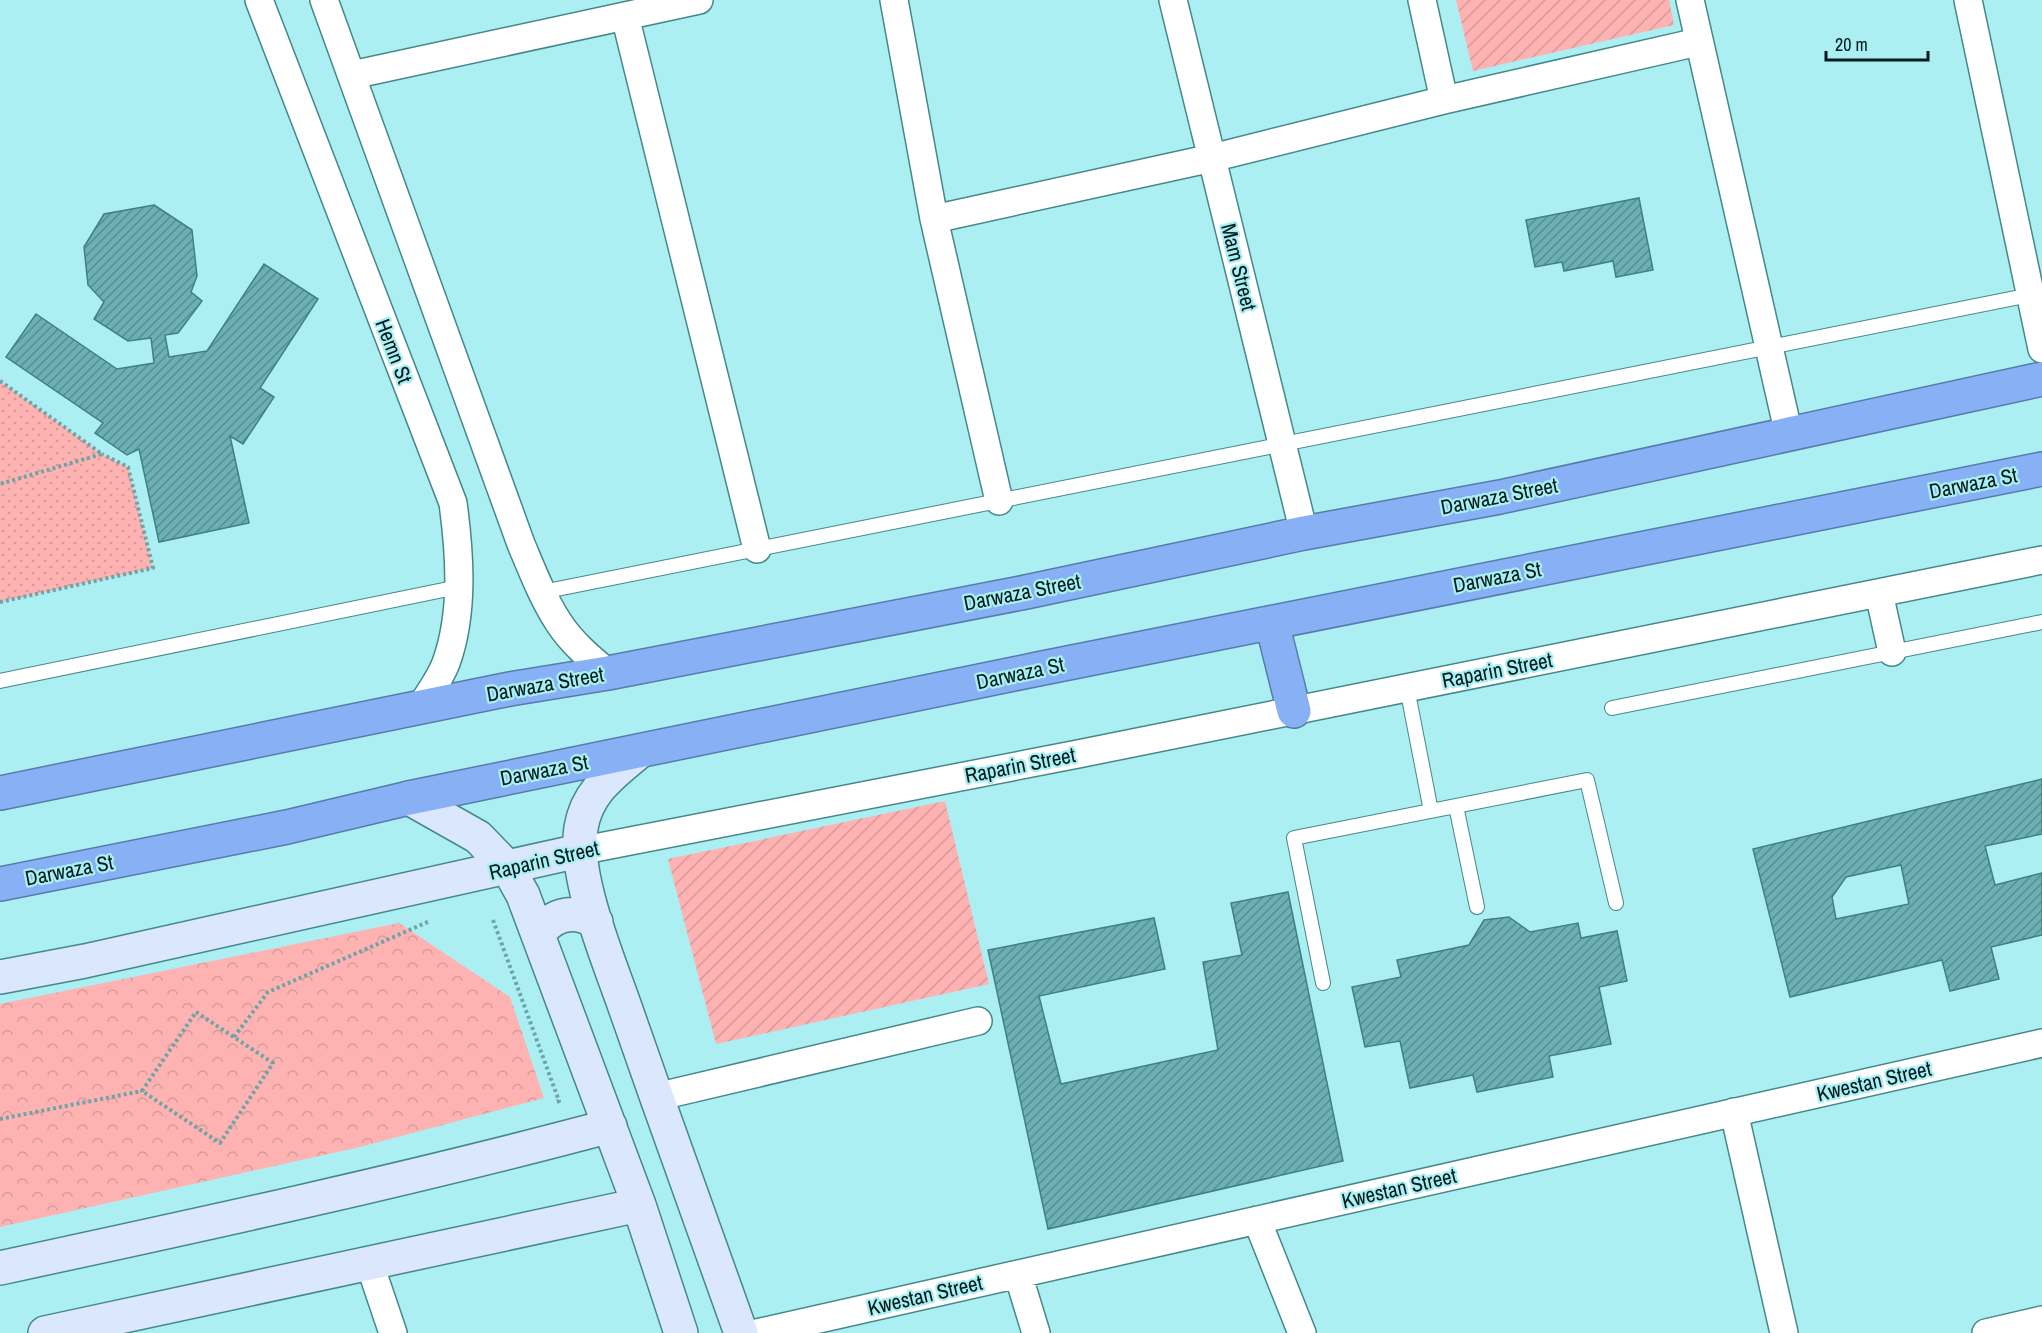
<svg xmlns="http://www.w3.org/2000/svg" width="2042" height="1333" viewBox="0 0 2042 1333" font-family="'Archivo Narrow',sans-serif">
  <defs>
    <pattern id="grass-dots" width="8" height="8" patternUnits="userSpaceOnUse" patternTransform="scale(1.5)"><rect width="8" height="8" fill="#feb3b2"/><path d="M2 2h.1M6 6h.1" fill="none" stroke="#d89999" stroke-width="1.8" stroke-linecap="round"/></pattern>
    <pattern id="forest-crowns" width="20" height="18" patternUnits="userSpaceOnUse" patternTransform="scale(1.5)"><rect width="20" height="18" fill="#feb3b2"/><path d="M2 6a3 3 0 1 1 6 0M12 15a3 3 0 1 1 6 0" fill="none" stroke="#d89999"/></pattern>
    <pattern id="garden-furrows" width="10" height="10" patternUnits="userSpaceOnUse" patternTransform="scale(1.5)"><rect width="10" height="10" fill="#feb3b2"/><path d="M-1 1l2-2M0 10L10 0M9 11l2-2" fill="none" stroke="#d89999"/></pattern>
    <pattern id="building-hatch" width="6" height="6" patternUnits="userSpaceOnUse" patternTransform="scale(1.5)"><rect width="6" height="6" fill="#6db0b3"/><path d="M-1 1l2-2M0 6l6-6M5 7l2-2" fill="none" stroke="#578e91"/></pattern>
  </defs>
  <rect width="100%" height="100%" fill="#abeff3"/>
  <path fill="url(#grass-dots)" d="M0 381 102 454 128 467 153 568 0 602Z"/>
  <path fill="url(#forest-crowns)" d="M399 923 510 997 544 1098 360 1147 0 1227V1004Z"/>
  <path fill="url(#garden-furrows)" d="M1456 0H1669L1674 25 1473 71Z
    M945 801 989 984 716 1044 668 859Z"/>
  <path fill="url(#building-hatch)" stroke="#3e8185" stroke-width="1.5" fill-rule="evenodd" d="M1639 198 1653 270 1616 277 1613 261 1564 271 1562 262 1535 267 1526 220Z
    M154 205 192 230 197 276 191 292 202 301 178 333 165 335 169 357 207 351 264 264 318 299 260 388 274 397 243 444 230 436 249 523 159 542 139 449 127 455 95 433 103 423 6 357 36 314 117 369 154 363 151 338 128 341 94 319 104 302 88 285 84 247 104 214Z
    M2042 779V834L1985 846 1995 885 2042 873V935L1991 947 1999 979 1950 991 1942 960 1790 997 1753 849ZM1901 865 1909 904 1836 919 1832 897 1846 877Z
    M1288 892 1343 1161 1048 1229 988 950 1154 918 1165 969 1039 996 1061 1084 1218 1050 1203 962 1242 955 1231 903Z
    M1509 917 1530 932 1578 923 1581 938 1617 931 1627 981 1599 987 1611 1044 1549 1056 1553 1077 1477 1092 1473 1075 1410 1088 1400 1041 1365 1047 1352 987 1401 977 1397 960 1469 945 1484 920Z"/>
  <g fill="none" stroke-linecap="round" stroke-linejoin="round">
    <defs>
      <path id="lane" d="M542 592 2035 294
        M0 681 458 587
        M1407 688 1431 811
        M1612 708 2042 622
        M1456 806 1477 907
        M1323 983 1294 838 1587 780 1616 903"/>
      <path id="street" d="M259 0 453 503C460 555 464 613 446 663 440 679 429 693 420 708
        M324 0 521 544C532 570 543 599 559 623 572 643 590 658 608 673
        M894 0 934 219 999 501
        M1173 0 1304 533
        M1422 0 1444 100
        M1690 0 1789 435
        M1968 0 2042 349
        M625 16 757 549
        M352 75 699 0
        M934 219 1212 158 1444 100 1698 42
        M1879 593 1892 652
        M579 851 1078 754 2042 560
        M656 1097 978 1021
        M1734 1112 1784 1333
        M1257 1220 1302 1333
        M369 1262 393 1333
        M1018 1274 1036 1333
        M757 1333 2042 1043
        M1986 1333 2042 1320"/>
      <path id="secondary" d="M640 751C613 774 587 791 581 828 573 876 609 961 625 1007 663 1116 702 1225 741 1333
        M409 798 478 837 508 868 523 895 639 1205 681 1333
        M539 933C554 913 575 909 596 922
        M0 977 85 961 579 851
        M0 1268C204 1224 408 1180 610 1126
        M45 1333 639 1205"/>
      <path id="highway" d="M1272 623 1294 711
        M0 793 510 689 608 673 1026 592 1304 533 1500 497 2042 379
        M0 884 287 827 409 798 1038 669 2042 469"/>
    </defs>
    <use href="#lane" stroke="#45888b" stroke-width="16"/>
    <use href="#street" stroke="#45888b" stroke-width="30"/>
    <use href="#secondary" stroke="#45888b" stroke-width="36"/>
    <use href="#highway" stroke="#587ca9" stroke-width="36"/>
    <path stroke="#6fa4a7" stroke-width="4" stroke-dasharray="3 3" stroke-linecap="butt" d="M0 381 102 454 0 484
      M0 602 153 568 128 467 102 454
      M493 920 559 1101 556 1102
      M196 1012 273 1063 220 1143 142 1091Z
      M234 1037 268 992 430 921
      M0 1119 142 1091"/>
    <use href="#lane" stroke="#fff" stroke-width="14"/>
    <use href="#street" stroke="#fff" stroke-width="27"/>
    <use href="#secondary" stroke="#dbe7fc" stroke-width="33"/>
    <use href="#highway" stroke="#87b0f5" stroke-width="33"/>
  </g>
  <g text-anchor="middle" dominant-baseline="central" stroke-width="4.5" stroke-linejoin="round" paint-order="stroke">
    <g font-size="21" fill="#011c1d" stroke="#abeff3">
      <text transform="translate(1239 267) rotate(76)">Mam Street</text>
      <text transform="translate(394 351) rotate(69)">Hemn St</text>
      <text transform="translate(1973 483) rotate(-11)">Darwaza St</text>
      <text transform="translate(1499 496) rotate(-11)">Darwaza Street</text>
      <text transform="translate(1497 577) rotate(-11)">Darwaza St</text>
      <text transform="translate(1022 592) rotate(-11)">Darwaza Street</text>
      <text transform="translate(1497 670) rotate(-11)">Raparin Street</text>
      <text transform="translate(1020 673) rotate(-12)">Darwaza St</text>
      <text transform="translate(545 684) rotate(-10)">Darwaza Street</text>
      <text transform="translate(1020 765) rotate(-11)">Raparin Street</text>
      <text transform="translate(544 770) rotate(-11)">Darwaza St</text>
      <text transform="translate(544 860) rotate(-13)">Raparin Street</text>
      <text transform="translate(69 870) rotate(-11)">Darwaza St</text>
      <text transform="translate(1874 1081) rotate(-13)">Kwestan Street</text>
      <text transform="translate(1399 1188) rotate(-13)">Kwestan Street</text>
      <text transform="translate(925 1295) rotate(-13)">Kwestan Street</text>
    </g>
  </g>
  <path d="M1826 51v9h102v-9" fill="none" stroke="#011c1d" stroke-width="3"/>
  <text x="1835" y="51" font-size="18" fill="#011c1d" stroke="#abeff3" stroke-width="4.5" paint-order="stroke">20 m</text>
</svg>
